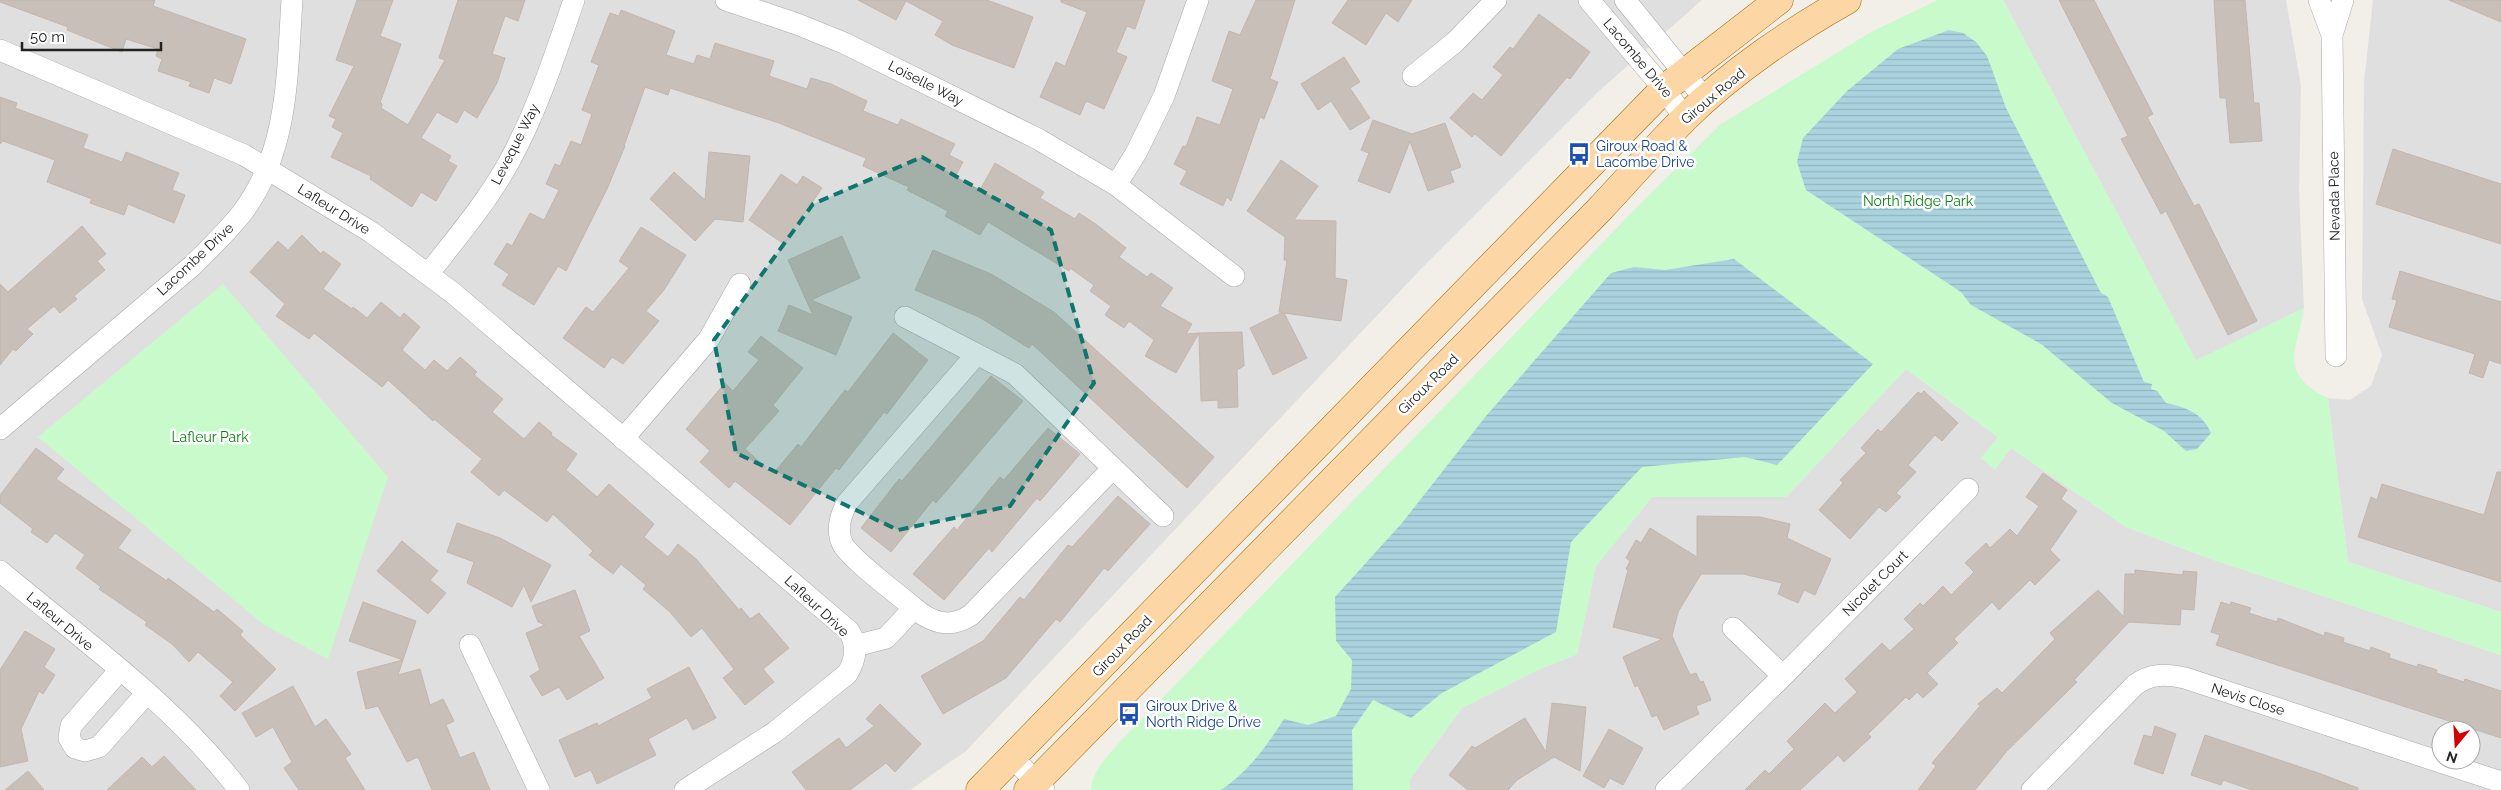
<svg xmlns="http://www.w3.org/2000/svg" width="2501" height="790" viewBox="0 0 2501 790" font-family="Raleway,sans-serif">
  <defs>
    <pattern id="water-rules" width="6" height="5" patternUnits="userSpaceOnUse" patternTransform="scale(1.25)"><rect width="6" height="5" fill="#aad3df"/><path d="M0 2.5h6" fill="none" stroke="#92b5bf"/></pattern>
  </defs>
  <rect width="100%" height="100%" fill="#f2efe9"/>
  <path fill="#e0dfdf" fill-rule="evenodd" d="M0 0H1702L1599 91 1419 271 966 751 910 790H0Z
    M2003 0H2286L2301 86 2299 190 2304 308 2196 361Z
    M2373 0H2501V612L2348 562 2328 398 2350 400 2371 386 2382 355 2362 299 2364 82Z
    M1906 369 1998 437 1995 469 2011 448 2126 527 2211 559 2501 655V790H1410V779L1462 708 1533 672 1577 654 1596 566 1652 497H1786ZM2441 730H2471V760H2441Z"/>
  <path fill="#c8facc" d="M1938 0H2003L2196 360 2304 308C2302 322 2294 347 2294 359 2294 378 2313 392 2328 398L2348 562 2501 612V655L2211 559 2126 527 2011 448 1995 470 1981 458 1998 437 1906 369 1786 497H1652L1596 566 1577 654 1533 672 1462 708 1410 779V790H1091C1092 773 1104 760 1115 747L1642 202 1721 124 1871 32Z
    M223 284 388 477 328 659 264 625 38 437Z"/>
  <path fill="url(#water-rules)" d="M1949 30 1963 33 1976 42 1987 56 2006 108 2101 293 2108 297 2144 382 2152 384 2151 389 2157 391 2166 403C2185 407 2203 413 2211 433L2197 449 2186 451 2164 431 2112 403 2041 344 1971 305 1961 292 1806 190 1797 162 1803 138 1847 91 1898 49Z
    M1734 259 1873 364 1777 465 1745 457 1642 467 1571 542 1556 632 1442 693 1411 718 1373 700 1352 730 1353 790H1221C1249 771 1266 747 1284 719L1308 725 1336 716 1351 689 1352 660 1336 641 1335 597 1402 523 1486 416 1611 273 1634 267 1665 270Z"/>
  <path fill="#c7bfb8" stroke="#c4b6ab" d="M0 0H155L153 6 246 39 231 84 214 78 209 93 189 86 191 82 158 71 162 59 156 56 158 49 126 39 122 52 67 30 68 27 0 2Z
    M357 0H393L380 36 401 44 380 103 382 104 381 108 408 125 445 60 439 58 458 0H525L518 21 505 16 492 54 505 58 497 83 477 118 464 110 457 123 437 112 421 138 451 156 448 161 457 166 436 201 421 192 412 207 370 179 371 176 331 157 343 133 332 127 336 119 329 116 354 66 336 60Z
    M858 0H987L1033 17 1014 68 952 45 935 35 943 21 906 1 896 20Z
    M1061 0H1145L1135 29 1127 26 1116 52 1127 57 1104 109 1086 101 1080 115 1040 97 1056 62 1065 66 1087 12 1061 2Z
    M1256 0H1295L1270 79 1278 82 1264 119 1260 117 1231 201 1227 197 1223 206 1180 184 1187 171 1174 164 1183 146 1186 147 1197 117 1220 125 1233 89 1212 81 1229 31 1240 35Z
    M1348 0H1412L1398 22 1386 13 1366 45 1332 23Z
    M2059 0H2094L2153 114 2147 117 2194 206 2199 204 2257 321 2228 335 2166 211 2161 214 2121 139 2128 136Z
    M2214 0H2245L2254 103H2259L2262 141 2230 143 2226 98H2220Z
    M2449 0H2501V22Z
    M621 10 675 31 666 55 694 64 697 55 710 59 715 43 774 61 769 76 807 89 811 78 831 84 867 101 863 111 898 125 901 119 955 144 949 155 963 162 955 177 980 190 995 163 1044 192 1040 198 1075 219 1079 213 1097 225 1126 248 1119 257 1147 277 1151 273 1173 288 1160 306 1192 324 1186 334 1199 333 1176 373 1145 356 1154 340 1129 321 1124 328 1105 315 1111 306 1090 291 1094 285 1070 268 1069 271 988 222 980 235 945 216 948 211 907 190 909 187 863 166 866 158 779 123 670 88 668 95 645 87 624 146H625L607 189 566 271 558 266 534 305 502 285 509 274 494 264 507 243 512 246 530 213 544 220 559 190 546 184 555 164 560 166 571 141 581 145 592 114 582 110 599 65 591 62 610 13 619 16Z
    M1539 14 1590 52 1570 79 1567 77 1501 156 1475 134 1472 137 1450 118 1473 93 1482 100 1503 75 1493 67 1510 47 1513 49Z
    M1344 57 1360 82 1350 88 1370 118 1350 130 1331 101 1318 110 1301 84Z
    M0 97 17 103 15 108 88 135 83 148 122 162 126 152 179 173 172 190 185 195 174 223 128 204 124 215 90 203 92 199 47 182 55 160 3 141 0 144Z
    M1373 120 1412 134 1445 123 1461 167 1450 171 1454 182 1428 191 1410 141 1390 193 1358 181 1369 153 1361 150Z
    M2393 149 2501 184V244L2376 204Z
    M709 152 750 156 743 222 715 219 695 241 650 199 674 172 705 200Z
    M1281 160 1318 186 1294 220 1336 221 1335 278 1347 280 1341 321 1284 313 1307 358 1273 375 1250 328 1283 312H1279L1287 260H1284L1285 237 1247 211Z
    M781 174 797 185 803 176 822 188 784 244 749 220Z
    M82 226 106 254 97 261 105 270 74 296 77 299 60 313 54 306 27 329 33 334 16 351 13 349 0 365V284L8 292Z
    M641 227 686 255 664 290 646 311 659 321 623 364 612 357 604 368 563 338 586 307 593 312 629 268 619 261Z
    M302 235 321 254 323 251 341 264 323 289 352 309 353 307 367 318 381 302 400 318 404 313 420 327 402 350 425 370 434 360 447 371 460 357 477 372 474 375 503 399 492 412 524 439 539 422 552 433 551 435 577 454 566 470 597 497 609 484 654 524 644 537 668 557 678 544 696 559 739 610 741 608 750 619 759 613 789 648 763 669 774 682 745 705 723 678 734 669 702 628 691 637 670 612 643 589 646 585 621 564 613 574 589 555 593 551 553 514 547 522 504 490 499 496 471 472 482 459 434 419 433 421 388 380 382 387 314 333 309 339 276 316 285 304 250 272 278 241 288 250Z
    M842 236 860 278 811 300 852 317 836 355 778 331 789 305 813 315 788 260Z
    M933 250 991 274 1054 312 1214 457 1187 488 1032 344 1029 348 979 317 915 290Z
    M2400 271 2501 302V364L2489 360 2483 378 2469 373 2475 354 2389 327 2397 300 2392 299Z
    M1242 332 1244 366 1237 370 1238 407 1218 408V400L1201 401 1199 333Z
    M893 333 928 360 887 414 884 412 839 470 836 468 790 525 735 481 729 488 700 462 710 451 686 429 725 383 733 391 759 360 748 352 761 336 803 368 773 405 779 411 745 449 773 474 798 444 801 447 845 390 848 392Z
    M991 376 1023 401 936 503 933 500 891 552 861 528 899 479 902 481Z
    M1924 391 1958 423 1942 441 1935 435 1908 465 1916 472 1896 493 1901 497 1886 512 1879 507 1850 539 1819 510 1843 483 1840 480 1866 453 1861 448 1878 429 1881 432 1918 392 1921 394Z
    M1048 428 1080 454 1040 501 1037 498 992 552 989 548 944 600 913 574 954 527 957 530 1000 477 1004 480Z
    M36 448 64 469 56 479 131 530 118 548 167 581 168 578 214 612 217 609 243 631 240 635 276 669 235 711 220 696 233 682 198 652 189 662 172 644 145 625 147 622 99 589 101 587 76 568 85 555 55 533 47 543 31 532 33 529 0 503V495Z
    M2497 472H2501V582L2358 537 2371 497 2377 500 2382 484 2484 515Z
    M2043 473 2067 490 2061 499 2077 511 2050 550 2060 560 2035 585 2030 580 1999 610 1992 602 1954 639 1958 643 1927 673 1938 684 1923 698 1917 692 1909 700 1906 697 1868 734 1871 737 1844 762 1838 755 1800 790H1745L1765 770 1769 774 1794 749 1787 741 1825 703 1835 713 1857 692 1845 679 1882 643 1890 651 1914 629 1904 619 1920 603 1923 606 1943 586 1951 595 1974 572 1965 563 1986 543 1990 548 2010 529 2017 536 2039 506 2026 497Z
    M1118 496 1150 524 1108 571 1104 568 1060 622 1056 619 1006 678 943 714 921 676 983 641 1020 597 1024 600 1068 545 1072 547Z
    M1697 516 1760 517 1790 524 1787 538 1831 559 1815 595 1804 590 1798 603 1778 594 1782 583 1743 574H1701L1678 612 1672 636 1690 675 1696 673 1700 682 1703 681 1711 700 1696 706 1699 714 1664 730 1657 715 1652 717 1638 685 1635 687 1623 657 1662 639 1613 627 1628 570 1626 569 1630 561 1626 558 1636 540 1641 543 1650 528 1697 557Z
    M457 523 500 538 551 565 531 602 524 585 512 607 467 583 474 562 447 552Z
    M402 541 438 571 430 580 446 593 428 614 377 571Z
    M2135 570 2183 575V571L2197 572 2194 610 2181 609 2180 625 2129 622 2074 680 2077 682 2006 752 1975 790H1918L1936 766 1932 763 1980 706 1978 704 1997 688 2002 693 2055 639 2050 633 2098 590 2124 617 2125 574H2135Z
    M575 590 590 631 579 636 604 678 567 700 559 687 542 696 530 676 540 670 526 633 545 625 538 622 532 606Z
    M363 602 416 621 403 660 349 641Z
    M2221 602 2230 605 2231 602 2251 608 2249 613 2277 622 2278 618 2324 636 2325 632 2344 638 2343 642 2370 651 2371 647 2390 654 2389 658 2417 667 2418 664 2437 670 2436 673 2464 682 2465 679 2501 691V738L2216 645 2220 635 2211 632Z
    M25 631 55 649 44 667 55 675 43 694 39 691 21 729 28 761 0 767V670Z
    M403 660 398 675 420 669 430 705 443 699 454 721 446 725 460 758 474 752 490 790H432L418 757 407 762 378 706 366 709 357 672Z
    M689 667 716 718 693 730 687 718 648 739 656 755 597 784 591 770 575 777 559 740 597 723 598 726 652 698 647 689Z
    M293 686 315 727 326 719 351 754 345 758 365 790H299L284 768 292 762 273 727 256 737 242 713Z
    M1552 703 1586 707 1580 771 1554 757 1517 780 1508 790H1468L1449 775 1472 746 1475 748 1525 718 1546 752Z
    M880 704 921 744 895 772 886 763 850 790H806L792 772 839 738 846 748 874 726 866 719Z
    M2155 726 2176 734 2163 774 2134 764 2144 735 2152 737Z
    M1609 729 1643 748 1623 785 1610 778 1604 788 1583 776Z
    M2205 735 2321 774 2358 788V790H2252L2223 780 2221 785 2191 775Z
    M164 756 196 790H107L142 757 152 767Z
    M28 771 44 790H5Z"/>
  <g fill="none" stroke-linecap="round" stroke-linejoin="round">
    <defs>
      <path id="minor" d="M726 0 797 24 844 43 1038 139 1116 185 1234 276
        M1589 0 1664 89 1685 118
        M1625 0 1705 99
        M2319 0 2332 35
        M0 50 244 155 371 232 453 293 849 631C858 646 856 660 847 674L775 732 685 790
        M1413 76 1455 42 1496 0
        M1116 185 1136 153 1164 96 1198 0
        M429 273C457 237 487 202 509 162 537 111 555 55 574 0
        M2336 356 2332 35 2343 0
        M0 429 192 266C209 249 227 232 242 213 289 151 287 74 292 0
        M623 439 709 339 740 284
        M1113 468 1163 516
        M0 571C81 639 175 705 239 790
        M914 608C898 594 853 561 843 545 836 531 840 516 847 503L976 355
        M1733 628 1783 676
        M470 645 539 790
        M855 646 886 638 914 608C932 623 950 629 971 615L1113 468 1015 374 905 317
        M119 671 71 726 69 738 75 748 85 751 99 747 146 694
        M1013 758 1044 790
        M1666 790 1783 676 1968 489
        M2032 790 2135 685C2151 673 2166 674 2185 678L2501 782"/>
      <path id="major" d="M980 790 1664 89 1779 0
        M1028 790 1599 210C1628 179 1656 147 1686 117 1730 73 1792 31 1847 0"/>
    </defs>
    <use href="#minor" stroke="#a9a9a9" stroke-width="22"/>
    <use href="#major" stroke="#a06b00" stroke-width="29"/>
    <use href="#minor" stroke="#fff" stroke-width="21"/>
    <use href="#major" stroke="#fcd6a4" stroke-width="28"/>
  </g>
  <path fill="#0f766e" fill-opacity="0.2" stroke="#0f766e" stroke-width="4" stroke-dasharray="10 6" stroke-linejoin="round" d="M922 157 1051 230 1094 383 1010 506 898 530 736 453 714 340 813 204Z"/>
  <defs>
    <symbol id="bus-bare" viewBox="-9 -9 18 18"><path d="M-5-6H5V4H4V6H2V4H-2V6H-4V4H-5ZM-3.5-4V0h7V-4ZM-3.5 1.2v1.5H-2V1.2ZM2 1.2v1.5H3.5V1.2Z" fill="#1a4fb4" stroke="#fff" stroke-width="2.5" paint-order="stroke"/></symbol>
  </defs>
  <g fill-rule="evenodd">
    <use href="#bus-bare" x="1563" y="138" width="32" height="32"/>
    <use href="#bus-bare" x="1113" y="698" width="32" height="32"/>
  </g>
  <g text-anchor="middle" dominant-baseline="central" stroke-width="5" stroke-linejoin="round" paint-order="stroke">
    <g font-size="14" fill="#222" stroke="#fff">
      <text transform="translate(1638 58) rotate(50)">Lacombe Drive</text>
      <text transform="translate(926 83) rotate(27)">Loiselle Way</text>
      <text transform="translate(1713 96) rotate(-40)">Giroux Road</text>
      <text transform="translate(515 144) rotate(-63)">Leveque Way</text>
      <text transform="translate(2334 196) rotate(-91)">Nevada Place</text>
      <text transform="translate(334 209) rotate(32)">Lafleur Drive</text>
      <text transform="translate(195 259) rotate(-43)">Lacombe Drive</text>
      <text transform="translate(1428 384) rotate(-45)">Giroux Road</text>
      <text transform="translate(1875 583) rotate(-45)">Nicolet Court</text>
      <text transform="translate(817 606) rotate(43)">Lafleur Drive</text>
      <text transform="translate(60 621) rotate(40)">Lafleur Drive</text>
      <text transform="translate(1122 646) rotate(-46)">Giroux Road</text>
      <text transform="translate(2248 699) rotate(18)">Nevis Close</text>
    </g>
    <g font-size="14" fill="#164399" stroke="#fff" text-anchor="start">
      <text x="1596" y="146">Giroux Road &amp;<tspan x="1596" dy="16">Lacombe Drive</tspan></text>
      <text x="1146" y="706">Giroux Drive &amp;<tspan x="1146" dy="16">North Ridge Drive</tspan></text>
    </g>
    <g font-size="14" fill="#0c8416" stroke="#fff">
      <text x="1918" y="201">North Ridge Park</text>
      <text x="210" y="437">Lafleur Park</text>
    </g>
  </g>
  <g transform="translate(2456 745) rotate(198)"><circle r="24" fill="#ffffff" stroke="#a7a7a7"/>
  <path d="M0-4L9 19L0 12L-9 19Z" fill="#d40000"/>
  <text y="-8" font-size="14" font-weight="bold" text-anchor="middle" fill="#222222">N</text>
  </g>
  <path d="M22 42v8h139v-8" fill="none" stroke="#222222" stroke-width="2.5"/>
  <text x="30" y="42" font-size="15" fill="#222222" stroke="#ffffff" stroke-width="4" paint-order="stroke">50 m</text>
</svg>
